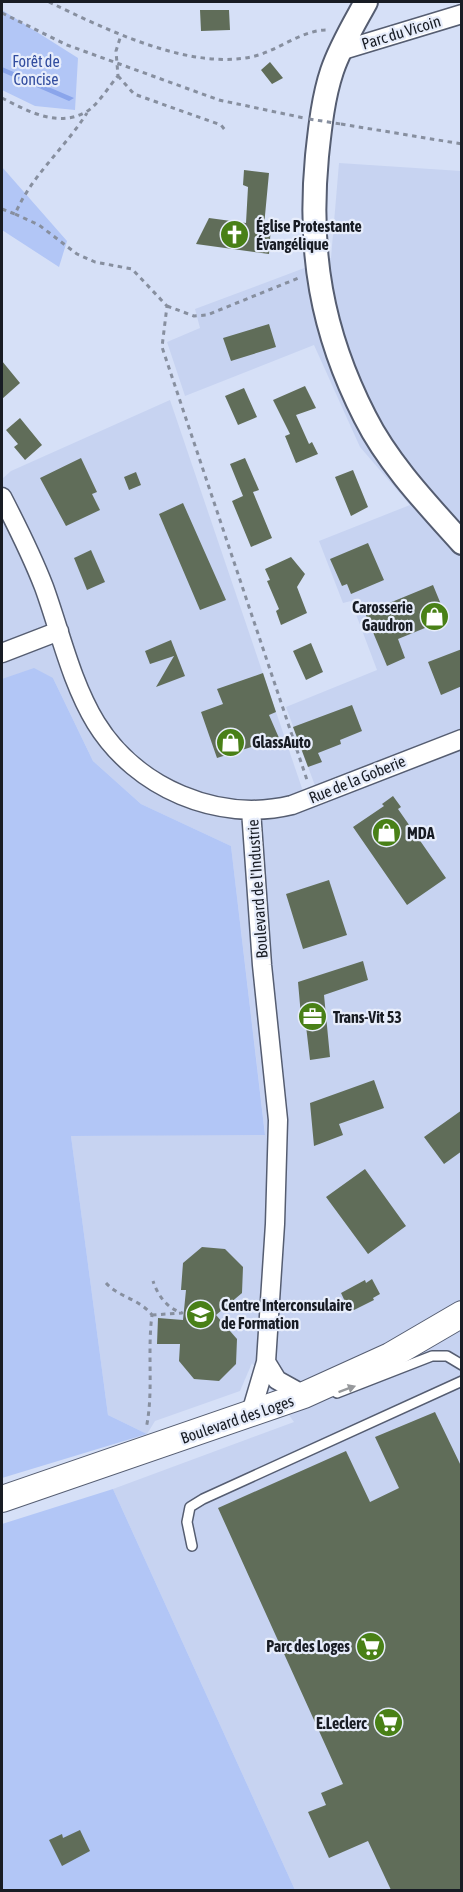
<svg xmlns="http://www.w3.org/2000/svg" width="463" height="1892" viewBox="0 0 463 1892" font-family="'Asap Condensed',sans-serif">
  <rect width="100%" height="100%" fill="#d6e0f7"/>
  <path fill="#c7d3f1" d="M339 163 461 171V1890H295L113 1489 294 1422 252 1363 240 1391 155 1421 147 1434 108 1415 71 1136 265 1134 231 846 141 804 93 761 53 678 2 679V479L11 471 170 400 308 806 321 802 286 707 377 670 351 601 343 603 319 541 410 505 360 447 314 345 185 396 167 342 200 328 195 309 331 258Z"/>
  <path fill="#b2c6f6" d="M2 10 78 58 75 110 35 106 2 90Z
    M2 167 67 241 59 267 2 230Z
    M34 668 53 678 93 761 141 804 231 846 265 1135 71 1136 108 1415 147 1434 2 1478V679Z
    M113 1489 295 1890H2V1524Z"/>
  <path fill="#8aa5eb" d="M2 67 74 98 69 101 2 72Z"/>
  <path fill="#606d59" d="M200 10H229L230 30 201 31Z
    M270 62 283 78 272 84 261 70Z
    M244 170 269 173 264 226H271L269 254 196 244 209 218 246 223 248 187 243 185Z
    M269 324 276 347 231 361 223 338Z
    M2 361 20 383 2 399Z
    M305 386 316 408 296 415 309 444 312 442 318 454 296 463 285 436 290 434 273 400Z
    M244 388 257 417 238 425 225 396Z
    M20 418 42 445 25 460 14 447 18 444 6 430Z
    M81 458 97 492 92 494 100 510 66 526 40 478Z
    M245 458 259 490 253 492 272 538 251 547 232 501 243 496 230 464Z
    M353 470 368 507 351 516 335 477Z
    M136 472 141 485 129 490 124 477Z
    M183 503 226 600 200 610 159 514Z
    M368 543 384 580 351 594 347 584 342 586 330 559Z
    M91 550 105 582 87 590 74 558Z
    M291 557 305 574 297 587 307 613 281 625 276 611 279 609 267 581 270 580 265 569Z
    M433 585 447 619 398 639 405 658 387 666 365 613Z
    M171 640 185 676 156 687 174 656 150 664 145 651Z
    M311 643 323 672 306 680 293 651Z
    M462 649V686L441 695 428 662Z
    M263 673 276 712 269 715 279 738 217 758 201 712 223 704 217 689Z
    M352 705 362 731 340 740 341 744 318 753 322 762 308 767 293 727Z
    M393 796 401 807 398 809 446 878 407 905 353 827 384 806 382 804Z
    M329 880 347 935 303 949 286 894Z
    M363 961 368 980 324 995 330 1057 310 1060 306 1026 302 1027 298 982Z
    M374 1080 384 1108 339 1124 343 1135 314 1146 310 1103Z
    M462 1110V1151L444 1164 424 1137Z
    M365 1169 406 1226 368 1254 326 1197Z
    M202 1247 225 1249 243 1267 242 1293 216 1315 237 1339 236 1364 219 1381 194 1379 179 1361 180 1344H157L158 1318 183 1320 186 1290H181L183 1263Z
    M372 1279 380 1294 373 1298 374 1300 350 1312 341 1293 365 1280 366 1283Z
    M435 1412 462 1468V1890H391L368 1841 329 1858 308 1812 326 1805 321 1793 343 1784 218 1508 346 1451 370 1502 399 1488 375 1437Z
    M80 1830 90 1851 62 1866 49 1840 62 1834 63 1838Z"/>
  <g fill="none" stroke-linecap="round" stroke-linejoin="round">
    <defs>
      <path id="service" d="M337 1393 432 1356H447L462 1365
        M192 1546 187 1522 190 1507 203 1499 462 1381"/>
      <path id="minor" d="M340 51 462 14
        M2 497C17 526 32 556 44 587 60 631 71 682 96 723 136 788 218 823 292 805L462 739
        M2 653 59 631
        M251 810 262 965 278 1120 275 1224 266 1362
        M250 1416 266 1362 277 1380 304 1395"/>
      <path id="tertiary" d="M366 2C354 24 340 47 332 71 323 98 320 128 317 156 308 251 321 331 365 417 388 463 427 504 462 543"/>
      <path id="secondary" d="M2 1499 304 1395 390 1356 462 1314"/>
    </defs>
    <use href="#service" stroke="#555d71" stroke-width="12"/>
    <use href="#minor" stroke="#555d71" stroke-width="21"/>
    <use href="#tertiary" stroke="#555d71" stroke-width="26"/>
    <use href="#secondary" stroke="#555d71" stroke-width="28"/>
    <path stroke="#878f9f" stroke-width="3" stroke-dasharray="4.5 4.5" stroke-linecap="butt" d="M49 2C105 29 192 72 255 56 279 50 303 29 329 30
      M2 13 67 45 219 100 304 118
      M118 76 134 94 221 125 225 130
      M2 98C28 111 57 128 86 112 98 105 109 86 118 76L116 51 121 35
      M341 124 462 144
      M2 209 15 214C32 175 64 149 87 113
      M15 214 39 225 77 254 95 262 132 269 167 306 162 347 308 783
      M167 306 194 316 207 315 301 277
      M106 1283C118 1297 140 1299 152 1315 147 1353 154 1392 146 1429
      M152 1315 182 1313C167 1308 158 1296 153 1281"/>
    <use href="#service" stroke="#fff" stroke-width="9"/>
    <use href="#minor" stroke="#fff" stroke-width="18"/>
    <use href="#tertiary" stroke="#fff" stroke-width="22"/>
    <use href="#secondary" stroke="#fff" stroke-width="26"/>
    <path stroke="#878f9f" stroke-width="3" stroke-dasharray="4.5 4.5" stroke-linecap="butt" d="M309 119 341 124"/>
  </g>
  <defs><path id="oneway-solid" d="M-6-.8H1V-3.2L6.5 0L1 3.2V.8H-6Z" transform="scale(1.5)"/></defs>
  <use fill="#97999c" href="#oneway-solid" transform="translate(347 1389) rotate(-20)"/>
  <defs>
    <symbol id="church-disc" viewBox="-11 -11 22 22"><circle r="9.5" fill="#498017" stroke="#e7edfb"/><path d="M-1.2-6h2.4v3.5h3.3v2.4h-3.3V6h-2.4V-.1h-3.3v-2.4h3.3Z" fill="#fff"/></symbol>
    <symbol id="shop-disc" viewBox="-11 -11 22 22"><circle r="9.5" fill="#498017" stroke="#e7edfb"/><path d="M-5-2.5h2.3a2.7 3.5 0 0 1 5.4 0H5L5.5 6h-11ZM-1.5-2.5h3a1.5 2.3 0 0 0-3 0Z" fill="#fff"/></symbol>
    <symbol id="office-disc" viewBox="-11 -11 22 22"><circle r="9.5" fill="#498017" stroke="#e7edfb"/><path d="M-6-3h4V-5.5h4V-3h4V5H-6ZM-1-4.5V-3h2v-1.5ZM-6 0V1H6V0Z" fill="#fff"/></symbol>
    <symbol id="university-disc" viewBox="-11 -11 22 22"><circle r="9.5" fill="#498017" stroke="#e7edfb"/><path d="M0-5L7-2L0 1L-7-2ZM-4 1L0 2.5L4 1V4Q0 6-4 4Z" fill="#fff"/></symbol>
    <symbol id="supermarket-disc" viewBox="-11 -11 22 22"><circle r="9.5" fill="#498017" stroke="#e7edfb"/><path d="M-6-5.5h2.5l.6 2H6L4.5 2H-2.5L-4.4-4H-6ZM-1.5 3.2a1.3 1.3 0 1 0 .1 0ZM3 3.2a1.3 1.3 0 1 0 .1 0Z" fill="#fff"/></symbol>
  </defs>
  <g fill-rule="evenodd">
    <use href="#church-disc" x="218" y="218" width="33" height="33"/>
    <use href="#shop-disc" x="418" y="600" width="33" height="33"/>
    <use href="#shop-disc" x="214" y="726" width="33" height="33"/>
    <use href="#shop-disc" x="370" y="816" width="33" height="33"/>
    <use href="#office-disc" x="296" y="1000" width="33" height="33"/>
    <use href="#university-disc" x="184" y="1298" width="33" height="33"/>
    <use href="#supermarket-disc" x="354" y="1630" width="33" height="33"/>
    <use href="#supermarket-disc" x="372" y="1706" width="33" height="33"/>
  </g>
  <g text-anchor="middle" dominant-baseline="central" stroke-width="4.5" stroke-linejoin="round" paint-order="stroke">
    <g font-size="16" fill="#181c24" stroke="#e7edfb">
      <text transform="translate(401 32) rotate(-17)">Parc du Vicoin</text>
      <text transform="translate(357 779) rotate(-22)">Rue de la Goberie</text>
      <text transform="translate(257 889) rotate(-94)">Boulevard de l'Industrie</text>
      <text transform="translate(237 1419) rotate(-19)">Boulevard des Loges</text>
    </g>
    <g font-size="16" fill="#324d9f" stroke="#e7edfb">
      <text x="36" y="61">Forêt de<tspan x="36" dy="18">Concise</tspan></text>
    </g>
    <g font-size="16" font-weight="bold" fill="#181c24" stroke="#e7edfb" text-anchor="start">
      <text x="256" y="226">Église Protestante<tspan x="256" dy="18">Évangélique</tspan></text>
      <text x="413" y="607" text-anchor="end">Carosserie<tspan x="413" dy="18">Gaudron</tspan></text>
      <text x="252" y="742">GlassAuto</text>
      <text x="407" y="833">MDA</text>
      <text x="333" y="1017">Trans-Vit 53</text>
      <text x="221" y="1305">Centre Interconsulaire<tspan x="221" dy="18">de Formation</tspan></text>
      <text x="350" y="1646" text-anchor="end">Parc des Loges</text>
      <text x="367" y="1723" text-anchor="end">E.Leclerc</text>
    </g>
  </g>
  <rect width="463" height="1892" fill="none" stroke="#181c24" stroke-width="6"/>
</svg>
